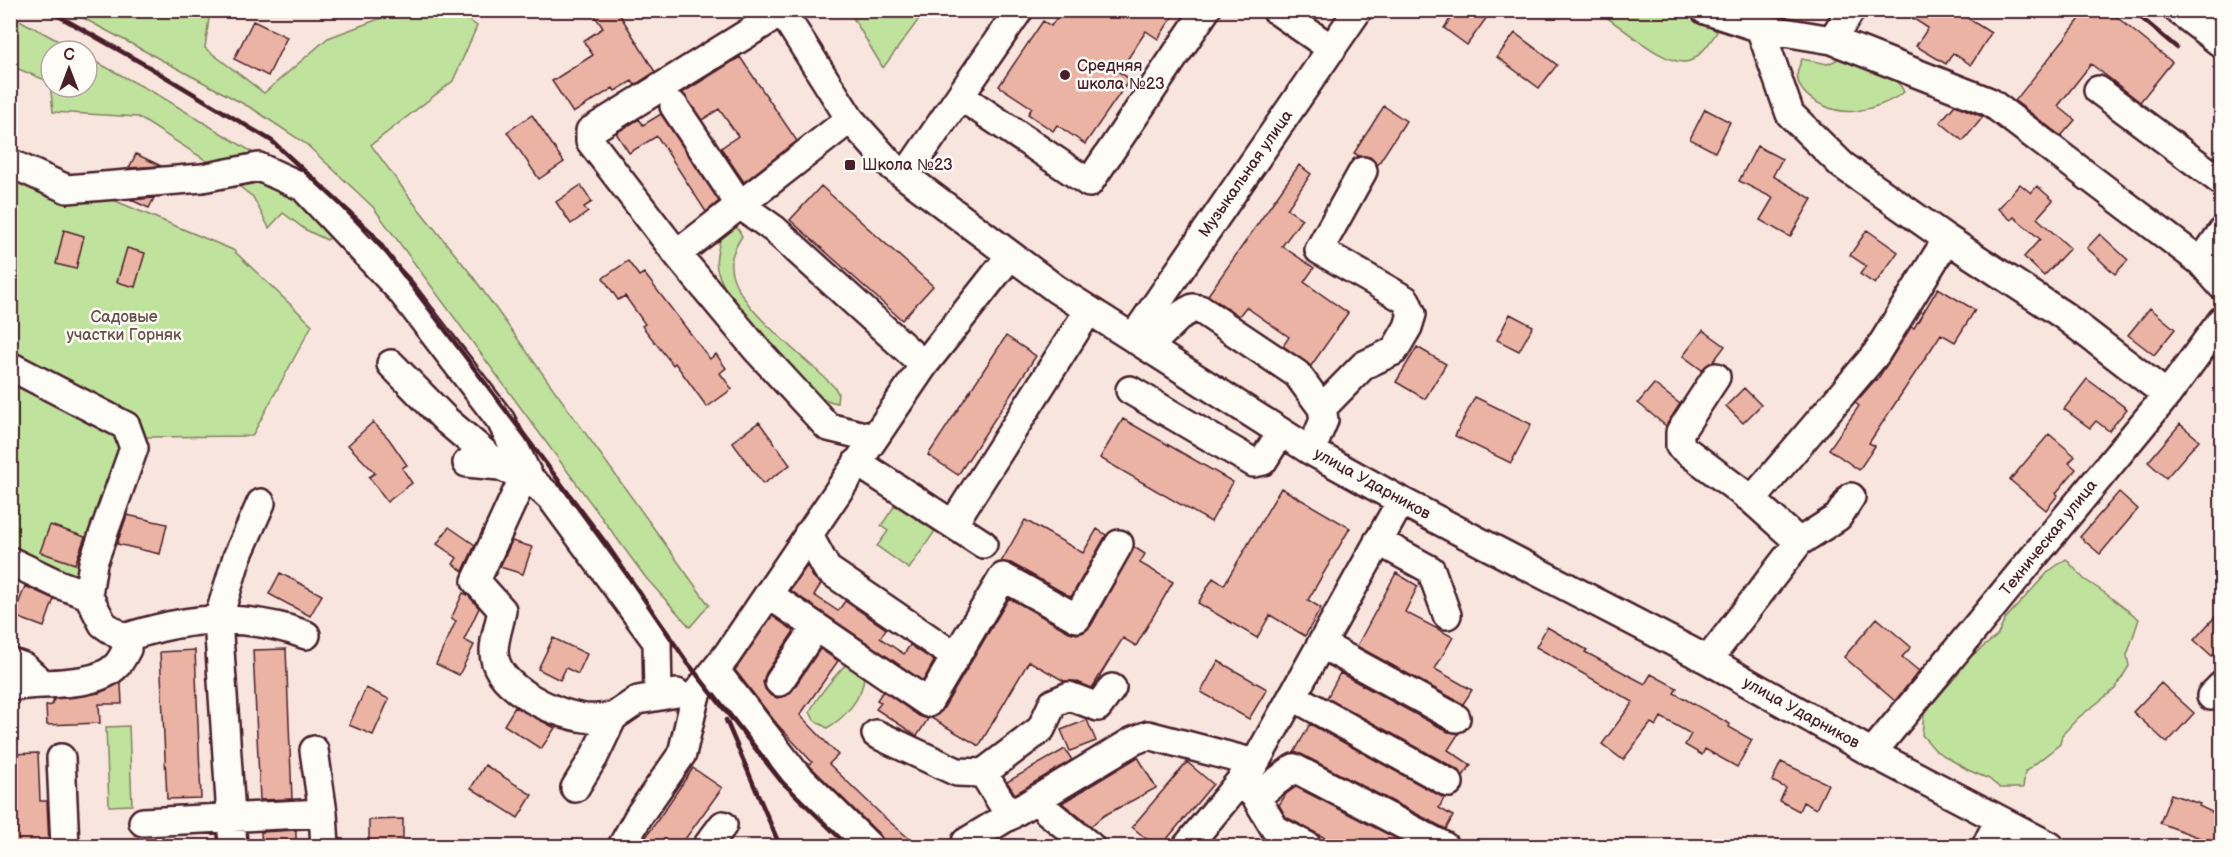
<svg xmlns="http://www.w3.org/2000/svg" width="2232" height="857" viewBox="0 0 2232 857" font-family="'Balsamiq Sans',sans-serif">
  <rect width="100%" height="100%" fill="#f8e6de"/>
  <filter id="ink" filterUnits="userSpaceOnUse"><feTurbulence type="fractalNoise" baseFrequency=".0167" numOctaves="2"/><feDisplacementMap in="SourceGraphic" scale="12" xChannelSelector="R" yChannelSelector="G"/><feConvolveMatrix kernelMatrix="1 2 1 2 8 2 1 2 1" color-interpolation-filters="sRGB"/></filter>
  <g filter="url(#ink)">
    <path fill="#bfe29c" stroke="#848064" stroke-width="1.5" d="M1667 10 1673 13 1698 15 1717 32C1710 42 1703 53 1692 60 1670 73 1616 21 1597 11Z
      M70 11H210L205 48 264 93 328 38 400 11H456L477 26 453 81 371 145 413 202 471 274 709 605 690 627 646 578 373 207 306 144 253 109Z
      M849 11H925L883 68Z
      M10 15 77 51H51V87H87V57L160 96 280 169 335 233 327 240 306 230 283 213 269 228 253 197 204 159 138 117 53 112 50 82 11 66Z
      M1840 58C1860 65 1896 71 1904 92 1891 102 1872 109 1856 111 1837 114 1804 102 1798 81 1796 73 1799 66 1802 59L1828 64Z
      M10 157 233 250 312 325 252 436 144 437 79 577 11 555Z
      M732 225 738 229 742 236C737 244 732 253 731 262 727 303 809 359 835 388L838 393 837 403C820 400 807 388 796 375 792 370 790 364 786 360 778 351 767 344 759 336 745 322 722 288 717 269 714 258 720 246 721 233Z
      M895 505 935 531 909 569 877 546 888 531 881 526Z
      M2066 559 2084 579 2105 593 2139 619 2127 655 2129 666 2115 689 2078 718 2062 735 2060 744 2025 772 2023 788H2000L1989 779 1968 770 1936 751 1922 735 1924 713 1959 673 1964 662 1997 636 2006 618 2049 571Z
      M851 664 864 676C863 697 845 718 827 728L814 720 810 712C815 699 835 676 845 665Z
      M129 726 132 805 109 806 106 727Z"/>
    <path fill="#ebb3a3" stroke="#4a1f2b" stroke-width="1.5" d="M591 10H617L655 72 635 85 632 81 615 91 613 88 573 113 552 81 593 55 583 41 603 28Z
      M1062 10H1177L1158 39 1146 31 1119 72 1130 79 1085 144 1057 125 1053 131 1028 114 1032 108 999 86 1043 21 1051 26Z
      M1456 10H1492L1467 45 1444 28Z
      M1900 10H1955L1991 33 1971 65 1953 53 1946 64 1916 46 1928 28Z
      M2087 10H2108L2172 62 2140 102 2091 64 2058 106 2075 120 2061 136 2015 101Z
      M253 21 287 37 268 76 234 59Z
      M1515 33 1557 65 1539 88 1497 57Z
      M740 57 797 141 744 182 721 148 738 136 719 109 702 120 682 93Z
      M1955 105 1983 117 1963 141 1940 122Z
      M1384 106 1406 121 1377 166 1370 157 1359 156 1354 153Z
      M1705 109 1730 122 1715 152 1690 139Z
      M661 114 719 201 706 212 657 136 629 153 616 133 639 119 643 125Z
      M532 115 564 162 539 179 507 132Z
      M1757 146 1782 159 1773 176 1812 199 1790 237 1760 220 1773 198 1739 181Z
      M136 154 161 166 129 168Z
      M1299 165 1311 174 1287 209 1302 219 1282 246 1314 268 1304 282 1348 313 1311 366 1283 346 1289 337 1246 307 1239 316 1208 295Z
      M2020 184 2031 193 2037 186 2053 200 2037 218 2070 248 2044 276 2024 257 2040 239 2014 217 2011 220 1998 209Z
      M581 185 592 202 584 207 588 212 571 224 556 202Z
      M821 186 933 286 902 320 790 220Z
      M154 198 149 208 131 200Z
      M64 230 84 236 76 269 56 264Z
      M1867 230 1898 252 1875 284 1860 274 1866 266 1850 255Z
      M2100 234 2128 260 2115 274 2087 248Z
      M127 248 145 253 135 287 117 282Z
      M628 261 639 276 644 273 710 359 716 354 726 368 720 373 732 389 707 407 675 363 673 365 642 326 645 324 625 296 618 300 603 278Z
      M1938 288 1975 310 1955 342 1941 334 1869 443 1875 446 1859 470 1829 449 1859 406 1855 403 1876 379 1877 380 1911 327 1914 328Z
      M2150 308 2175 329 2154 355 2128 335Z
      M1510 314 1533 326 1519 351 1497 340Z
      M1703 330 1725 346 1713 362 1702 370 1683 356Z
      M1006 336 1036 356 958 475 928 455Z
      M1417 347 1446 364 1425 399 1396 382Z
      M2087 379 2127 409 2109 431 2096 421 2090 428 2064 409Z
      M1654 384 1680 404 1666 426 1638 403Z
      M1744 388 1761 405 1743 423 1726 406Z
      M1475 397 1531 424 1511 463 1455 436Z
      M1123 419 1233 482 1211 522 1100 458Z
      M373 422 389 439 407 465 402 468 412 483 387 502 369 477 375 473 348 445Z
      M759 422 790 465 763 484 732 442Z
      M2180 424 2199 440 2166 478 2148 462Z
      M2049 434 2075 456 2069 463 2076 469 2056 493 2058 495 2046 510 2010 480Z
      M1281 488 1350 528 1308 600 1321 608 1305 636 1270 615 1257 638 1198 603 1213 578 1224 585Z
      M2119 492 2138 509 2100 554 2080 537Z
      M127 515 167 524 160 554 117 544Z
      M1025 520 1083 553 1097 529 1106 535 1071 597 1011 563 1001 562Z
      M50 525 85 537 75 564 40 552Z
      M449 527 475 545 463 571 453 564 457 558 437 544Z
      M512 541 532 547 523 574 500 567Z
      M1134 547 1145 554 1140 563 1173 582 1136 646 1123 638 1092 688 1075 681H1064L1029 661 979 746 931 718 942 711 1009 598 1069 632 1077 634 1084 632 1091 626Z
      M807 566 813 577 821 584 814 595 838 611 845 601 886 629 880 638 904 654 910 645 934 661 923 681 790 590Z
      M280 573 322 595 310 616 269 594Z
      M1396 573 1418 586 1405 612 1453 637 1435 669 1472 690 1463 704 1357 646Z
      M25 586 54 599 44 627 14 616Z
      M463 593 468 595 479 608 464 640 474 645 459 675 436 664 456 621 451 619Z
      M2222 609V646L2212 656 2194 640Z
      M772 616 794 631 766 673 763 682 765 689 770 695 777 698 786 696 792 691 820 649 838 661 800 715 838 755 829 764 884 817 918 846H887L884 844 880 835 809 765 812 762 777 724 735 670Z
      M1877 618 1911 647 1902 657 1919 671 1895 701 1844 657Z
      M1547 627 1587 650 1585 652 1645 684 1651 674 1677 688 1674 693 1730 724 1729 727 1752 740 1737 767 1705 749 1702 755 1685 745 1691 734 1661 717 1656 726 1651 723 1623 760 1602 744 1633 702 1536 647Z
      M553 638 587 654 578 674 566 668 560 680 538 669Z
      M286 649 292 799 260 800 253 650Z
      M195 650 201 798 167 799 160 652Z
      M1218 661 1267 689 1249 719 1201 692Z
      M1340 673 1448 732 1459 733 1448 750 1471 765 1463 776 1457 769 1327 698Z
      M2161 683 2194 713 2167 743 2133 712Z
      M118 684H121L122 704H99L100 723 47 725 46 706 52 705 54 699 99 693Z
      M366 688 389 699 373 735 349 725Z
      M883 691 919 716 928 719 917 736 876 709 881 703 877 700Z
      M515 707 555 728 541 749 504 725Z
      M1087 720 1096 741 1070 751 1061 730Z
      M1310 724 1444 798 1439 808 1453 816 1446 829 1301 754 1294 753Z
      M1065 749 1072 760 1015 794 1007 782Z
      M38 753 40 801H47L49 846H10V754Z
      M1138 757 1156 788 1103 816 1091 826 1062 803Z
      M1187 762 1213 784 1161 846H1155L1132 827Z
      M1781 762 1828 784 1816 809 1803 802 1799 811 1780 801 1786 788 1772 781Z
      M485 765 532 795 518 818 471 788Z
      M693 768 722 788 680 846H653L644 840Z
      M1296 787 1411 846H1340L1286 817 1279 805 1286 794Z
      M2171 794 2200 804 2199 806 2222 817V846H2216L2203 839 2160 823Z
      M403 819V846H369V820Z
      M296 830V846H262L261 832Z"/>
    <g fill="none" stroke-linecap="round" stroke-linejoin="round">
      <defs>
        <path id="minor" d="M781 10 850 119 893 167 1056 289 1311 451 1401 501 1708 660 1872 753 2050 846
          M1276 10 1332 49
          M1705 10 1760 28 1832 40 1990 102 2201 262 2222 286
          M2178 10 2222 44
          M782 12 590 131V141L677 254 757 350 828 427 873 438
          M1760 28 1790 114 1842 165 1947 239 2063 315 2167 395
          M1832 40 1851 10
          M2098 90 2222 182
          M960 96 1089 183 1206 10
          M674 106 740 205 774 229 924 365
          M10 163 67 189 202 178 259 167 303 187 401 291 501 421 530 479 520 485 476 581 502 610C500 623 494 638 494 651 494 687 554 714 585 718 594 719 604 717 613 717
          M905 176 1019 10
          M677 254 850 119
          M2201 262 2222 232
          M1133 338 1358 10
          M1148 347 1181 315 1193 308 1200 309 1297 374 1322 408 1324 420 1311 451
          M391 364 447 421 500 466
          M10 366 126 426 134 448 93 563 88 595
          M1716 377 1680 432V446L1752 500
          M1130 390 1254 463 1263 461 1281 432
          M1322 408 1364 365 1394 351 1408 327 1412 314 1406 300 1319 250 1363 171
          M857 462 983 544
          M467 463 500 466 530 479 552 499 657 642 658 695
          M953 524 1089 310
          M808 534 827 569 956 657
          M1378 541 1431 570 1447 615
          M1799 542 1838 517 1851 497
          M10 561 58 584 88 595 103 624 123 638
          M768 594 928 703 1003 577 1077 618 1119 544
          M1321 644 1456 718
          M1708 660 1799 542 1752 500 1876 354 1947 239
          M10 662 24 667 42 683
          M715 670 795 773 869 846
          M779 682 816 627
          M10 687C40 681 95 689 117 665 121 661 124 654 127 649L123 638C141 633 159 627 178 624 219 616 267 620 306 635
          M1292 696 1449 783
          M2211 696 2222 685
          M876 734 957 772 983 773 1010 816
          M314 750 323 813
          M1872 753 2167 395 2222 320
          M61 758 65 846
          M983 773 1041 729 1053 703 1069 696 1098 707 1112 688
          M1243 784 1256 797 1275 829 1307 846
          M575 788 594 757 613 717 638 700 677 693
          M1256 797 1294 768 1444 846
          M1039 798 1047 811 1090 846
          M143 822 323 813 325 846
          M966 842 1133 741 1148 735 1255 763
          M233 846 218 620 237 557 261 503
          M622 846 640 814 682 754 696 694 727 655 924 365 1010 256
          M707 846 723 825
          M1187 846 1255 763 1401 501
          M1986 846 1999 820"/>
      </defs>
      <use href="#minor" stroke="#4a1f2b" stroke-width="32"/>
      <use href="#minor" stroke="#fdfcf7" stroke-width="27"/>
      <path stroke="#4a1f2b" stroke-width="4.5" d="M48 10 149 67 272 141 372 233 605 542 687 662 781 781 848 846
        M2132 10 2176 47
        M726 720 780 846"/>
    </g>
  </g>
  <g fill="#4a1f2b" stroke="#fdfcf7" stroke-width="2">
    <circle cx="1065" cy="75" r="6"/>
    <rect x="844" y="159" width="12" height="12" rx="3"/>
  </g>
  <g text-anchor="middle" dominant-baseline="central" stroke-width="5" stroke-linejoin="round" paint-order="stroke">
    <g font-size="16" fill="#4a1f2b" stroke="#fdfcf7" text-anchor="start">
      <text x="1077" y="66">Средняя<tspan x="1077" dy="18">школа №23</tspan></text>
      <text x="862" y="165">Школа №23</text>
    </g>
    <g font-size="16" fill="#4a1f2b" stroke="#fdfcf7">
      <text transform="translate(1246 174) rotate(-55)">Музыкальная улица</text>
      <text transform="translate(1372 484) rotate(29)">улица Ударников</text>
      <text transform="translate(2049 538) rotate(-51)">Техническая улица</text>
      <text transform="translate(1801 713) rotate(29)">улица Ударников</text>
    </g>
    <g font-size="16" fill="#675047" stroke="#fdfcf7">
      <text x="124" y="317">Садовые<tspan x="124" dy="18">участки Горняк</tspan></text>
    </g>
  </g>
  <rect width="2232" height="857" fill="none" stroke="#fdfcf7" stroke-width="36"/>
  <rect x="18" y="18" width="2196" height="821" fill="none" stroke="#4a1f2b" stroke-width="2" filter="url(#ink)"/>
  <g transform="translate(69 69)"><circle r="28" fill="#fdfcf7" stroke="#b5a4a5" stroke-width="1.5"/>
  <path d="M0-4.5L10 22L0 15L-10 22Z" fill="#4a1f2b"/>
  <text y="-9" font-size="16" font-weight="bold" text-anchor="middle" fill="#4a1f2b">С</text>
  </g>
</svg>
